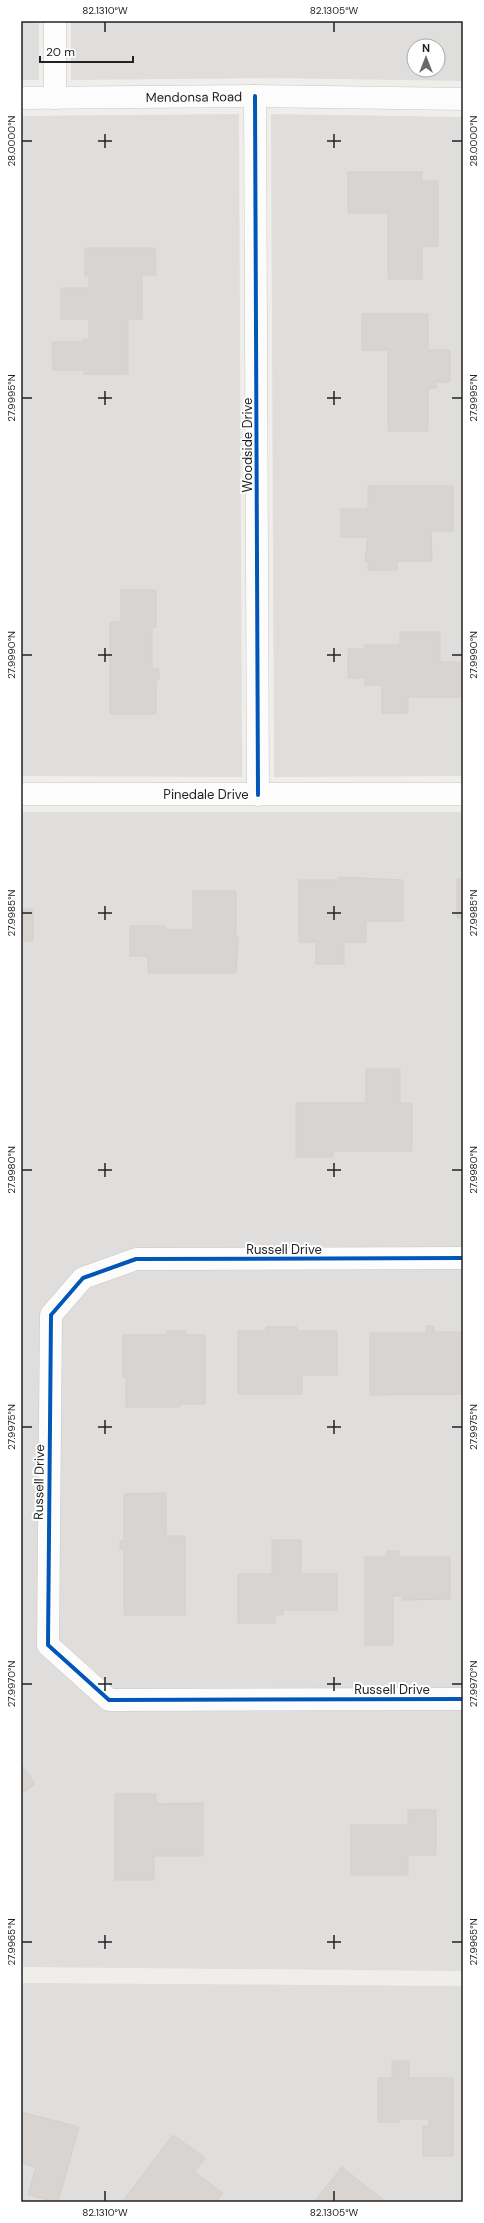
<svg xmlns="http://www.w3.org/2000/svg" width="484" height="2223" viewBox="0 0 484 2223" font-family="'DM Sans',sans-serif">
  <rect width="100%" height="100%" fill="#f0eeeb"/>
  <path fill="#dfdedc" fill-rule="evenodd" d="M21 21H39V80H21Z
    M71 21H463V81L271 78 71 80ZM414 46H438V70H414Z
    M239 114 242 777 21 776V116Z
    M271 114 463 117V776L274 777Z
    M21 812H463V1971L21 1967Z
    M21 1983 463 1986V2202H21Z"/>
  <path fill="#d7d4d2" stroke="#d3d0cc" d="M348 172H422V181H438V246H422V279H388V213H348Z
    M85 248H155L156 275H142V319H128V374H84V370H53L52 342H84V339H89V319H61V288H89V276H85Z
    M362 314H428V350H450V382H436V388H428V431H388V350H362Z
    M368 486H453V531H431L432 561H397V570H368V561H365L368 537H341V509H368Z
    M121 590H156V627H152V669H159V680H156V714H110V622H121Z
    M400 632H440V662H463V697H408V713H382V685H365V678H348V649H365V645H400Z
    M338 877 403 880V921H366V942H344V964H316V942H299V880H338Z
    M457 879H463V918H457Z
    M193 891H236V936H238L236 973H148V956H130V926H165V930H193Z
    M21 909H33V941H21Z
    M366 1069H400V1103H412V1151H333V1157H296V1103H366Z
    M426 1326H434V1332H463V1394L370 1395V1333H426Z
    M266 1327H297V1331H337V1375H302V1394H238V1331H266Z
    M167 1331H186V1335H205V1404H180V1407H126V1377H123V1335H167Z
    M166 1493V1536H185V1615H124V1549H120V1541H124V1494Z
    M272 1540H301V1574H337V1610H283V1615H275V1623H238V1574H272Z
    M387 1551H399V1557H450V1599L402 1600V1596H393V1645H365V1557H387Z
    M21 1764 35 1784 21 1794Z
    M115 1794H156V1804L203 1803V1856H154V1880H115Z
    M408 1810H436V1855H408V1875H351V1825H408Z
    M392 2061H409V2078H453V2156H423V2126H429V2119H399V2122H378V2078H392Z
    M21 2112 79 2127 58 2202 28 2195 36 2167 21 2163Z
    M173 2135 205 2158 194 2172 223 2193 216 2202H122Z
    M342 2167 386 2202H314Z"/>
  <g fill="none" stroke-linecap="round" stroke-linejoin="round">
    <defs>
      <g id="minor">
        <path d="M55 21V98"/>
        <path d="M255 96 258 795"/>
        <path id="s1" d="M21 98 255 96 463 99"/>
        <path id="s2" d="M21 794H463"/>
        <path d="M463 1258 136 1259 83 1278 51 1315 48 1645 109 1700 463 1699"/>
      </g>
    </defs>
    <use href="#minor" stroke="#c9c8c7" stroke-width="23"/>
    <use href="#minor" stroke="#fdfcfc" stroke-width="22"/>
    <defs>
      <path id="cycleway" d="M255 96 258 795
        M463 1258 136 1259 83 1278 51 1315 48 1645 109 1700 463 1699"/>
    </defs>
    <use href="#cycleway" stroke="#fff" stroke-width="6"/>
    <use href="#cycleway" stroke="#0057b8" stroke-width="4"/>
  </g>
  <path fill="none" stroke="#222" stroke-width="1.5" d="M105 22V32M334 22V32M105 134V148M334 134V148M22 141H32M98 141H112M327 141H341M452 141H462M105 391V405M334 391V405M22 398H32M98 398H112M327 398H341M452 398H462M105 648V662M334 648V662M22 655H32M98 655H112M327 655H341M452 655H462M105 906V920M334 906V920M22 913H32M98 913H112M327 913H341M452 913H462M105 1163V1177M334 1163V1177M22 1170H32M98 1170H112M327 1170H341M452 1170H462M105 1420V1434M334 1420V1434M22 1427H32M98 1427H112M327 1427H341M452 1427H462M105 1677V1691M334 1677V1691M22 1684H32M98 1684H112M327 1684H341M452 1684H462M105 1935V1949M334 1935V1949M22 1942H32M98 1942H112M327 1942H341M452 1942H462M105 2191V2201M334 2191V2201"/>
  <g text-anchor="middle" dominant-baseline="central" stroke-width="4" stroke-linejoin="round" paint-order="stroke">
    <g font-size="13" fill="#222" stroke="#fff">
      <text stroke="none"><textPath href="#s1" startOffset="173">Mendonsa Road</textPath></text>
      <text transform="translate(247 445) rotate(-90)">Woodside Drive</text>
      <text stroke="none"><textPath href="#s2" startOffset="185">Pinedale Drive</textPath></text>
      <text x="284" y="1249">Russell Drive</text>
      <text transform="translate(39 1482) rotate(-89)">Russell Drive</text>
      <text x="392" y="1689">Russell Drive</text>
    </g>
  </g>
  <rect width="484" height="2223" fill="none" stroke="#ffffff" stroke-width="44"/>
  <g transform="translate(426 58)"><circle r="19" fill="#ffffff" stroke="#a7a7a7"/>
  <path d="M0-3L7 15L0 10L-7 15Z" fill="#6a6968"/>
  <text y="-6" font-size="11" font-weight="bold" text-anchor="middle" fill="#222222">N</text>
  </g>
  <path d="M40 56v6h93v-6" fill="none" stroke="#222222" stroke-width="2"/>
  <text x="46" y="56" font-size="12" fill="#222222" stroke="#ffffff" stroke-width="3" paint-order="stroke">20 m</text>
  <rect x="22" y="22" width="440" height="2179" fill="none" stroke="#222" stroke-width="1.5"/>
  <g font-size="10" text-anchor="middle" fill="#222">
    <text x="105" y="14">82.1310°W</text>
    <text x="334" y="14">82.1305°W</text>
    <text transform="translate(11 141) rotate(-90)" y="4">28.0000°N</text>
    <text transform="translate(473 141) rotate(-90)" y="4">28.0000°N</text>
    <text transform="translate(11 398) rotate(-90)" y="4">27.9995°N</text>
    <text transform="translate(473 398) rotate(-90)" y="4">27.9995°N</text>
    <text transform="translate(11 655) rotate(-90)" y="4">27.9990°N</text>
    <text transform="translate(473 655) rotate(-90)" y="4">27.9990°N</text>
    <text transform="translate(11 913) rotate(-90)" y="4">27.9985°N</text>
    <text transform="translate(473 913) rotate(-90)" y="4">27.9985°N</text>
    <text transform="translate(11 1170) rotate(-90)" y="4">27.9980°N</text>
    <text transform="translate(473 1170) rotate(-90)" y="4">27.9980°N</text>
    <text transform="translate(11 1427) rotate(-90)" y="4">27.9975°N</text>
    <text transform="translate(473 1427) rotate(-90)" y="4">27.9975°N</text>
    <text transform="translate(11 1684) rotate(-90)" y="4">27.9970°N</text>
    <text transform="translate(473 1684) rotate(-90)" y="4">27.9970°N</text>
    <text transform="translate(11 1942) rotate(-90)" y="4">27.9965°N</text>
    <text transform="translate(473 1942) rotate(-90)" y="4">27.9965°N</text>
    <text x="105" y="2216">82.1310°W</text>
    <text x="334" y="2216">82.1305°W</text>
  </g>
</svg>
